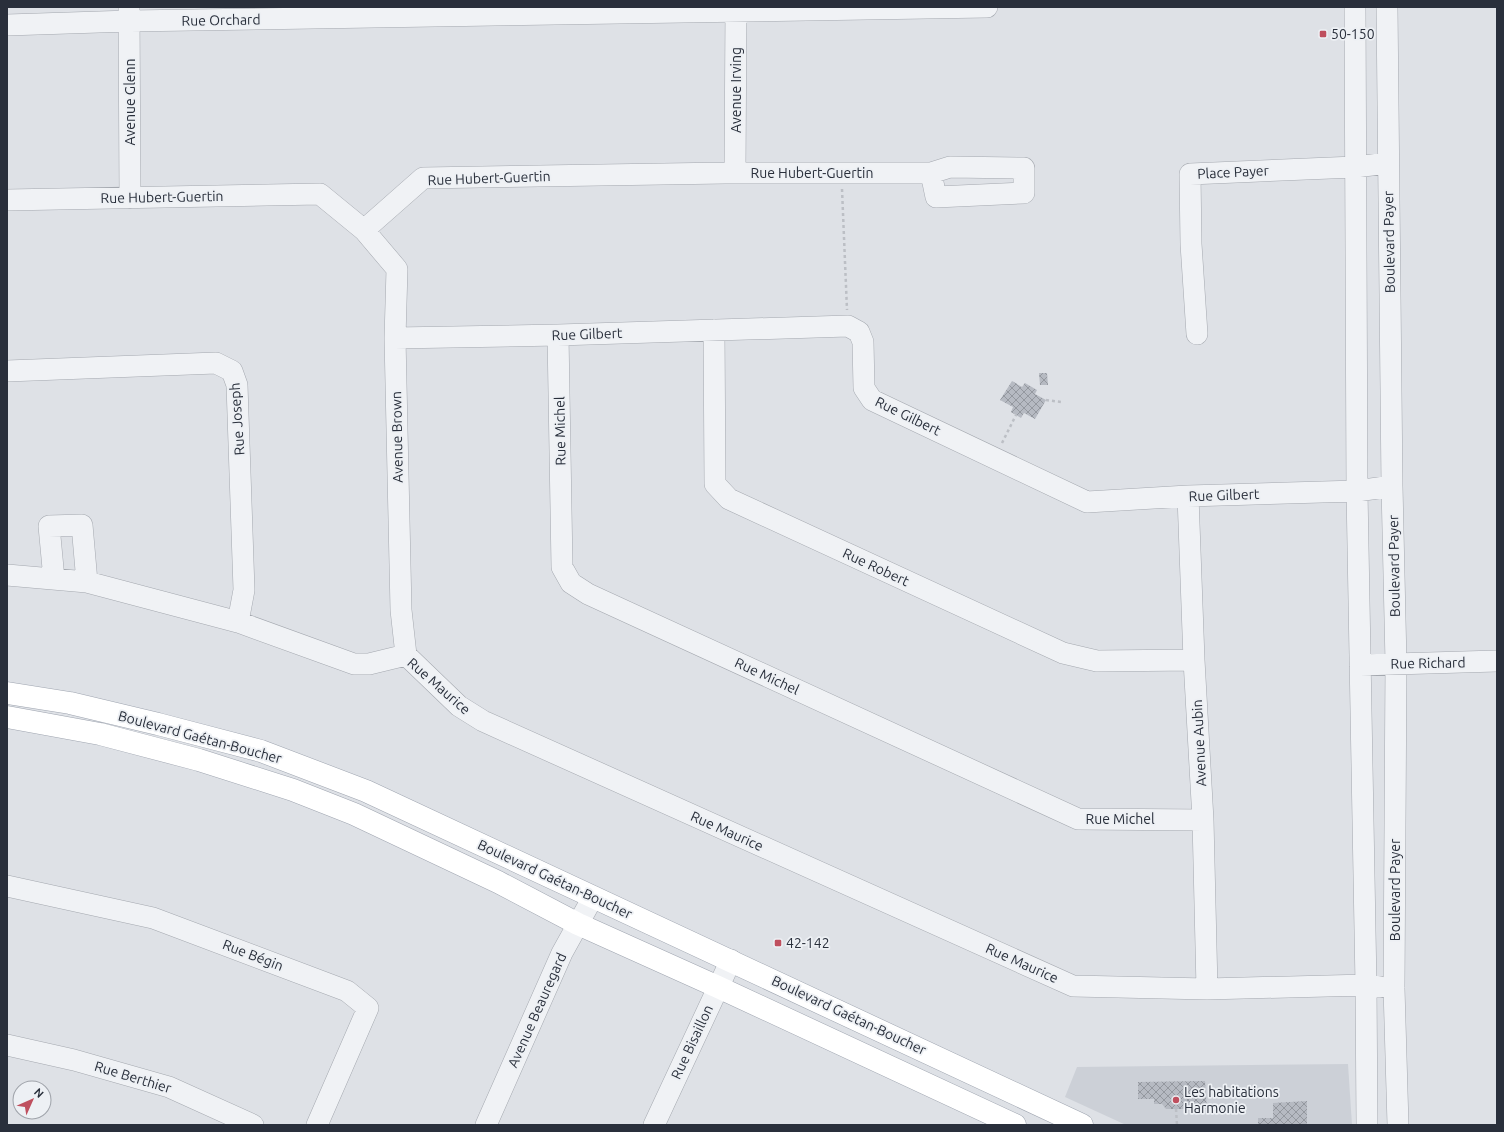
<svg xmlns="http://www.w3.org/2000/svg" width="1504" height="1132" viewBox="0 0 1504 1132" font-family="Ubuntu,sans-serif">
  <defs>
    <pattern id="building-cross-hatch" width="8" height="8" patternUnits="userSpaceOnUse"><rect width="8" height="8" fill="#b6bac2"/><path d="M0 0l8 8M0 8l8-8" fill="none" stroke="#94989f"/></pattern>
  </defs>
  <rect width="100%" height="100%" fill="#dee1e6"/>
  <path fill="#ccd0d7" d="M1348 1064 1352 1125H1126L1065 1097 1077 1067Z"/>
  <path fill="url(#building-cross-hatch)" d="M1039 373H1047L1048 385H1040Z
    M1012 381 1022 387 1025 383 1037 390 1035 394 1046 400 1035 419 1024 413 1021 418 1011 412 1013 407 1000 400Z
    M1205 1081 1207 1109H1166L1162 1104H1154V1099H1138V1082Z
    M1307 1101V1125H1258V1118H1273V1103Z"/>
  <g fill="none" stroke-linecap="round" stroke-linejoin="round">
    <defs>
      <path id="minor" d="M1355 7 1357 491 1366 985 1367 1125
        M1387 7 1392 486 1396 663 1394 988 1398 1125
        M129 8 130 198
        M7 25 130 21 987 7
        M735 173 736 7
        M7 200 320 194 364 230 397 269 395 338 401 610 406 655
        M364 230 423 178 725 173H931L950 167 1024 168V193L936 197 931 173
        M714 330 715 484 729 499 1063 653 1097 661 1194 660
        M1197 334 1191 244 1190 174 1355 167 1388 163
        M558 335 562 567 571 583 588 594 1078 819 1203 820
        M395 338 558 335 848 326 859 332 863 342 864 388 872 400 1087 502 1188 496 1357 491 1392 486
        M7 371 216 363 232 371 237 385 244 590 238 622
        M1188 496 1194 660 1203 820 1207 989
        M7 575 87 582 238 622 354 664H369L406 655
        M54 579 49 526 82 525 87 582
        M406 655 459 706 483 721 1073 986 1207 989 1366 985 1380 987
        M1360 665 1497 661
        M7 886 153 918 347 991 368 1008 317 1125
        M7 1045 74 1060 169 1087 253 1125
        M486 1125 562 953 593 897
        M654 1125 731 960"/>
      <path id="major" d="M7 693 70 703 158 724 261 751 366 791 1082 1125
        M7 717 100 734 199 760 293 790 354 814 498 882 578 924 718 987 1015 1125"/>
    </defs>
    <use href="#minor" stroke="#a4a8af" stroke-width="22"/>
    <use href="#major" stroke="#9fa5b0" stroke-width="23"/>
    <path stroke="#bcbfc5" stroke-width="2.5" stroke-dasharray="3 3" stroke-linecap="butt" d="M842 189 847 310
      M1046 400 1061 402
      M1002 443 1016 415
      M1176 1109 1177 1125"/>
    <use href="#minor" stroke="#f0f2f5" stroke-width="21"/>
    <use href="#major" stroke="#fff" stroke-width="22"/>
  </g>
  <g fill="#bf4f5e" stroke="#edf0f4" stroke-width="1.5">
    <rect x="1319" y="30" width="8" height="8" rx="2"/>
    <rect x="774" y="939" width="8" height="8" rx="2"/>
    <circle cx="1176" cy="1100" r="4"/>
  </g>
  <g text-anchor="middle" dominant-baseline="central" stroke-width="3.5" stroke-linejoin="round" paint-order="stroke">
    <g font-size="14" fill="#292f3b" stroke="#edf0f4">
      <text transform="translate(221 20) rotate(-1)">Rue Orchard</text>
      <text transform="translate(736 90) rotate(-90)">Avenue Irving</text>
      <text transform="translate(130 102) rotate(-90)">Avenue Glenn</text>
      <text transform="translate(1233 172) rotate(-3)">Place Payer</text>
      <text x="812" y="173">Rue Hubert-Guertin</text>
      <text transform="translate(489 178) rotate(-2)">Rue Hubert-Guertin</text>
      <text transform="translate(162 197) rotate(-1)">Rue Hubert-Guertin</text>
      <text transform="translate(1389 242) rotate(-91)">Boulevard Payer</text>
      <text transform="translate(587 334) rotate(-2)">Rue Gilbert</text>
      <text transform="translate(908 416) rotate(26)">Rue Gilbert</text>
      <text transform="translate(237 419) rotate(-94)">Rue Joseph</text>
      <text transform="translate(560 431) rotate(-91)">Rue Michel</text>
      <text transform="translate(397 437) rotate(-91)">Avenue Brown</text>
      <text transform="translate(1224 495) rotate(-2)">Rue Gilbert</text>
      <text transform="translate(1394 566) rotate(-91)">Boulevard Payer</text>
      <text transform="translate(876 567) rotate(25)">Rue Robert</text>
      <text transform="translate(1428 663) rotate(-1)">Rue Richard</text>
      <text transform="translate(767 676) rotate(25)">Rue Michel</text>
      <text transform="translate(439 686) rotate(41)">Rue Maurice</text>
      <text transform="translate(200 737) rotate(15)">Boulevard Gaétan-Boucher</text>
      <text transform="translate(1199 743) rotate(-93)">Avenue Aubin</text>
      <text x="1120" y="819">Rue Michel</text>
      <text transform="translate(727 831) rotate(24)">Rue Maurice</text>
      <text transform="translate(555 879) rotate(25)">Boulevard Gaétan-Boucher</text>
      <text transform="translate(1395 890) rotate(-90)">Boulevard Payer</text>
      <text transform="translate(253 955) rotate(21)">Rue Bégin</text>
      <text transform="translate(1022 963) rotate(24)">Rue Maurice</text>
      <text transform="translate(537 1010) rotate(-66)">Avenue Beauregard</text>
      <text transform="translate(849 1015) rotate(25)">Boulevard Gaétan-Boucher</text>
      <text transform="translate(692 1042) rotate(-65)">Rue Bisaillon</text>
      <text transform="translate(133 1077) rotate(17)">Rue Berthier</text>
    </g>
    <g font-size="14" fill="#292f3b" stroke="#edf0f4" text-anchor="start">
      <text x="1331" y="34">50-150</text>
      <text x="786" y="943">42-142</text>
      <text x="1184" y="1092">Les habitations<tspan x="1184" dy="16">Harmonie</tspan></text>
    </g>
  </g>
  <rect width="1504" height="1132" fill="none" stroke="#292f3b" stroke-width="16"/>
  <g transform="translate(32 1100) rotate(45)"><circle r="19" fill="#edf0f4" stroke="#9fa3aa"/>
  <path d="M0-3L7 15L0 10L-7 15Z" fill="#bf4f5e"/>
  <text y="-6" font-size="11" font-weight="bold" text-anchor="middle" fill="#292f3b">N</text>
  </g>
</svg>
